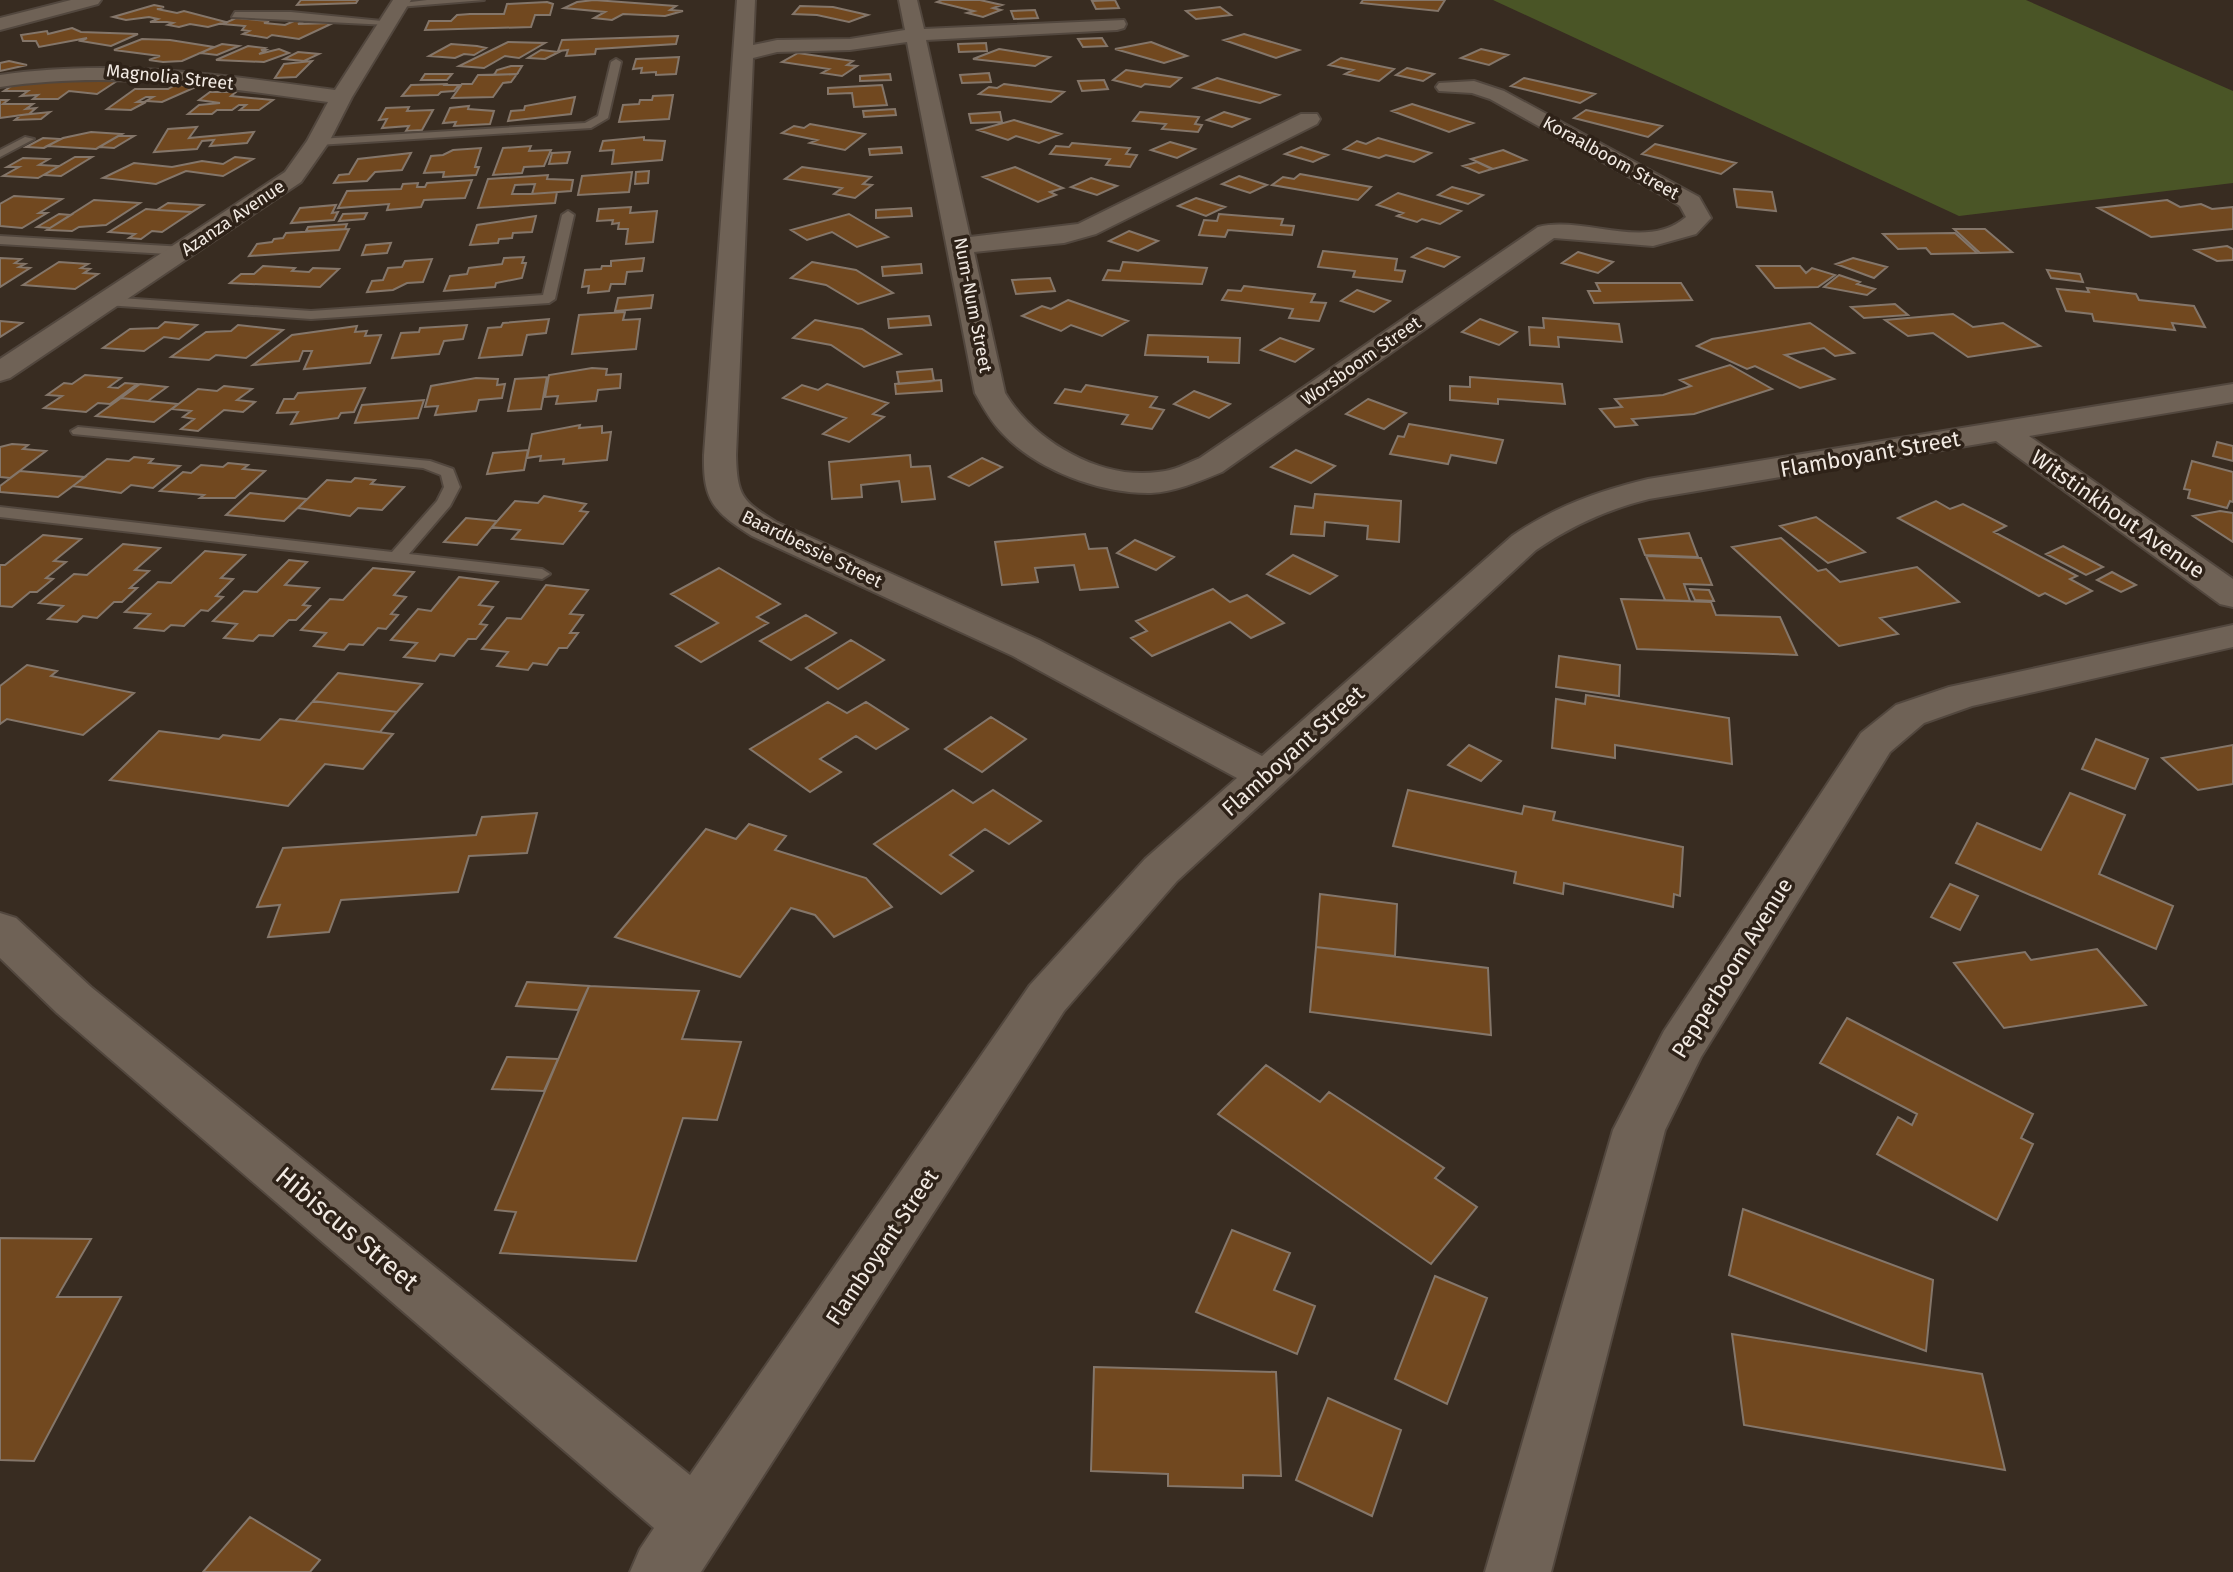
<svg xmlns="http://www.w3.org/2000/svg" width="2233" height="1572" viewBox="0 0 2233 1572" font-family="'Fira Sans',sans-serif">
  <rect width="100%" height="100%" fill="#382c21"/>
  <path fill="#4a5526" d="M1493 0H2026L2233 91V183L1959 216Z"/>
  <path fill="#71481f" stroke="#84766a" stroke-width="2" d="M301 0H358L356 3 297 5Z
    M594 0 676 6 670 10 683 11 665 16 623 14 612 20 594 18 605 12 564 8 577 2Z
    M942 0H980L1002 5 993 8 1001 10 983 17 967 13 974 11 937 2Z
    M1115 0 1119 8 1096 9 1092 1Z
    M1363 0H1445L1438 11 1361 3Z
    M547 2 553 4 550 15H535L531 27 425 30 429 21H451L457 15 470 14H504L507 4Z
    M154 5 164 7 157 9 177 13 184 11 226 22 208 27 190 24 179 27 168 25 173 23 167 22H150L158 19 149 17 126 20 113 17Z
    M800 6 833 7 868 15 849 22 817 15 793 14Z
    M1220 7 1231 15 1196 19 1186 11Z
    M1035 10 1038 18 1014 19 1011 11Z
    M236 18 269 21 264 23 285 25 294 21H304L298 24 333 23 299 39 272 35 267 38 243 34 249 31 242 30 245 26 223 24Z
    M72 28 81 32 138 34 111 46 81 41 87 38 39 47 36 41H23L21 35 47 31 48 34Z
    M1244 34 1299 50 1276 58 1224 40Z
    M678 36 676 44 596 49 595 54 566 56 568 50 558 51 562 40Z
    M1102 38 1107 46 1083 47 1078 39Z
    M142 39 170 40 214 47 182 61 163 62 149 60 160 56 114 50Z
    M508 42 545 43 519 58 505 56 484 68 459 66Z
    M1151 42 1187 56 1164 63 1115 49Z
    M986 43 987 51 959 52 958 44Z
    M222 44 239 46 217 55 200 53Z
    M451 44 477 46 486 48 474 55 464 54 455 58 429 56Z
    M248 46 265 48 261 50H266L259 54 279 49 289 53 264 62 216 60Z
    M999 49 1050 57 1035 66 973 59Z
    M1481 49 1508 55 1489 65 1461 58Z
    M541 50 559 52 545 59 528 58Z
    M298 52 319 54 304 61 284 59Z
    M798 53 853 61 847 65 857 66 842 76 822 73 829 69 782 62Z
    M679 57 676 74 656 75V72L641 73 642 68 633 69 636 59Z
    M1341 58 1394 69 1379 81 1345 74 1353 70 1329 65Z
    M9 61 27 65 0 71V63Z
    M312 61 296 77 275 78 284 64Z
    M511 66H522L517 74 494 75 497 70Z
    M1407 68 1434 74 1423 81 1396 75Z
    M1126 70 1181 78 1170 87 1145 84 1141 87 1113 80Z
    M989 73 991 82 962 83 960 75Z
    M425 74H452L447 80H421Z
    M517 74 511 82 503 83 493 97 452 98 462 84H472L478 75Z
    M890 74 891 80 860 81V76Z
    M123 77 97 94 69 91 58 99H33L38 95 21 96 28 91H4L16 83Z
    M1217 78 1279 95 1260 103 1194 88Z
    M1524 78 1595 94 1580 103 1511 86Z
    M1104 80 1108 89 1082 91 1078 81Z
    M446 84 445 85H459L454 91 441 92 438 95 402 96 411 85Z
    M1004 84 1064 92 1051 102 979 94 989 87 997 88Z
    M175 85 198 86 162 102 146 101 153 97H146L137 102H146L131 110 107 109 135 89H168Z
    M882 85 887 105 854 107 852 93 828 94V88Z
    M210 92H236L231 96 273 100 259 110H240L246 105H239L232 110H217L212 114H188L199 105 220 103 199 100Z
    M673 95 669 119 619 122 623 105 639 104 640 100H652L653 96Z
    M575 97 571 114 508 121 511 111 524 110 525 106Z
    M0 100H8L3 104H33L26 109 36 108 29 114 0 118Z
    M1412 104 1473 123 1449 132 1392 111Z
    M469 106 468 109 494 111 490 124 454 126 456 122 443 123 450 108Z
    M409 107 407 111 433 110 422 130 406 131 409 126 382 128 387 119 379 120 386 108Z
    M895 109 896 115 864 117 863 111Z
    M1586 110 1662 126 1648 137 1574 118Z
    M50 112 41 119 15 120 21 115Z
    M1000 112 1002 122 971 123 969 114Z
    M1140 112 1199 117 1195 124 1202 125 1198 132 1162 129 1166 124 1133 121Z
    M1224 112 1249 119 1232 127 1207 120Z
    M1014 120 1061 134 1039 143 1016 136 1008 140 978 130Z
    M810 124 865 134 845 150 810 143 817 140 782 133 794 126 804 128Z
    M197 127 189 138 254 132 247 143 210 146 214 140 202 141 197 149 154 152 168 129Z
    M91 132 122 134 96 149 47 146 63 138Z
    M118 136H134L114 148 99 147Z
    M644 137V140L665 141 662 160 612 164 614 150 600 151 603 141Z
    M43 138 61 139 44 148 26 147Z
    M1378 138 1431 153 1414 162 1386 155 1379 158 1344 149 1357 141 1366 144Z
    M1170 142 1195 149 1177 158 1151 150Z
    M1072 143 1130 148 1126 154 1137 155 1130 167 1106 165 1110 159 1050 154 1056 146 1069 147Z
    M1655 144 1736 163 1721 174 1642 154Z
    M531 146 529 151 551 150 544 166 524 167 522 173 493 175 503 148Z
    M901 147 902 153 870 155 869 149Z
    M1301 147 1328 155 1313 162 1285 154Z
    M481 148 475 167H479L476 175 443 177 444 172 424 173 431 156 443 155 453 150Z
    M1503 150 1526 160 1493 169 1471 159Z
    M570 152 567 163 549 164 552 153Z
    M411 153 402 170 375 172 367 181 334 183 339 175 349 174 358 159Z
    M75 157H92L61 176 44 175Z
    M235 157 253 159 223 176 186 171 156 184 103 178 134 163 172 167 202 161 223 164Z
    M23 158 49 159 39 165 59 166 38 178 3 176 19 167H7Z
    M1477 162 1492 169 1479 173 1463 166Z
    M802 167 871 177 863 184 872 185 855 198 834 194 842 188 785 179Z
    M1015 167 1063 188 1050 192 1056 195 1038 202 983 177Z
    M649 171 648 183 635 184 636 172Z
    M632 172 629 192 578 195 582 176Z
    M1300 174 1371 187 1358 200 1272 185 1283 177 1294 179Z
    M548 175 547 179 573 180 571 191 532 194 535 184 515 185 512 194H531L557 192 555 203 478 208 488 179Z
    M1239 176 1267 185 1250 193 1222 184Z
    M1091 178 1117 186 1097 195 1071 187Z
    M472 180 465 198 424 200 421 207 387 210 389 204 338 208 347 191 401 189 403 184 418 183 417 187H425L427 183Z
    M1452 187 1483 195 1468 204 1438 195Z
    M1734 189 1772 192 1776 211 1737 207Z
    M1398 193 1461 211 1440 224 1422 219 1417 222 1397 216 1403 213 1377 205Z
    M14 196 62 199 39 213H47L22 228 0 226V204Z
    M1196 198 1225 207 1206 216 1178 206Z
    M94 200 140 203 106 225 79 227 72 231 47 230Z
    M2167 200 2180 207 2201 204 2212 209 2233 207V229L2151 237 2098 208Z
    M168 203 203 205 192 212 157 210Z
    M336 205 332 213 338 212 334 220 291 223 300 208Z
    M631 207 630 213 657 211 653 242 626 244 628 229H618L619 223 612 224 613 220 597 221 599 209Z
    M911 208 912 216 876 218V210Z
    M146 209 157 210 192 212 162 232 152 231 141 239 129 238 135 234 109 232Z
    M367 213 364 219 339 221 343 214Z
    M59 214 71 215 50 228 37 227Z
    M849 214 888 237 857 247 832 232 807 240 791 230Z
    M1219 214 1283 219 1281 225 1294 226 1292 235 1228 230 1225 237 1199 235 1204 220 1217 221Z
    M536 216 532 232 513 233 512 238 499 239 498 243 470 245 477 225Z
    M347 224 345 229 306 231 308 227Z
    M349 229 339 250 249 256 257 244 272 242 274 239 283 238 286 233Z
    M1954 229H1985L2012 252 1980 253Z
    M1129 231 1158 241 1138 251 1109 241Z
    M1955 233 1977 253 1931 254 1926 248 1898 249 1883 234Z
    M391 243 387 253 362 255 366 245Z
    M2227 246 2233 249V260L2217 261 2195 250Z
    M1427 248 1459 257 1444 267 1412 257Z
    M1323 251 1397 259 1395 270 1405 271 1402 282 1353 277 1355 271 1318 267Z
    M1578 252 1613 262 1598 273 1562 263Z
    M524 257 522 263H526L522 278 496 283 495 287 444 291 450 276 467 274 469 268 502 264 504 258Z
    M0 258 21 259 15 263 25 264 19 267 30 268 0 287Z
    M644 258 642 271 627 272 625 284H611L609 291 588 293 589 286 582 287 585 270 601 269 602 266H611V261Z
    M1853 258 1887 267 1874 278 1836 264Z
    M432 259 423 282 407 283 393 290 367 292 372 281 383 280 388 268 402 267 405 261Z
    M59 262 88 264 81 268 90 269 84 273 98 274 75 289 23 285Z
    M812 262 856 270 893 293 858 304 826 285 791 278Z
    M1123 262 1207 268 1202 284 1103 280 1108 270 1120 271Z
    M921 264 922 273 883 276 882 267Z
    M263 266 295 268 292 271 309 272 313 268 339 269 320 287 230 283 241 274H254Z
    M1757 266H1800L1806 273 1812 268 1835 275 1818 287 1775 288Z
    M2047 270 2080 274 2083 282 2051 278Z
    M1839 275 1860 282 1857 284 1875 289 1867 295 1824 287Z
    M1050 278 1055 291 1016 294 1012 280Z
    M1596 283H1681L1692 300 1594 303 1588 291H1600Z
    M1244 286 1315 294 1311 302 1326 303 1319 321 1289 318 1293 309 1222 300 1228 290 1241 291Z
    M2087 288 2136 294 2139 300 2194 306 2205 327 2172 323 2175 330 2094 321 2092 314 2066 311 2057 289 2089 292Z
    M1357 290 1390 301 1374 312 1341 301Z
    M653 295 651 308 615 311 618 298Z
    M1068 300 1128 321 1102 336 1071 325 1061 331 1022 316 1042 306 1051 309Z
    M1895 304 1908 315 1864 318 1851 307Z
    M625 312 623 320 640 319 636 349 572 354 579 315Z
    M1953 314 1973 327 2003 323 2040 346 1968 357 1933 333 1908 336 1885 320Z
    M929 316 931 325 889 328 888 319Z
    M1543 318 1619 324 1622 342 1558 337 1559 347 1530 345 1529 327 1544 328Z
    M549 319 546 333 527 335 522 355 479 358 488 328 501 327 503 323Z
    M1480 319 1517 332 1499 345 1462 332Z
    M815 320 862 329 901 354 864 367 831 345 793 338Z
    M0 321 22 323 0 337Z
    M165 322 197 325 179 339 164 337 144 351 103 348 130 329 158 328Z
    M1810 323 1854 353 1835 356 1824 348 1785 355 1834 379 1800 388 1755 366 1747 369 1697 346 1712 339Z
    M238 325 283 330 246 358 216 355 209 360 171 357 206 332 231 331Z
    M467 325 463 339 444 341 439 354 392 358 401 333 419 332 420 328Z
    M357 326 355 332 367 331 365 336 381 335 370 363 304 369 312 351H303L299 361 253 365 292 335Z
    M1148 335 1240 338 1239 363 1208 362V357L1145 355Z
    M1280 338 1313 349 1295 362 1261 350Z
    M1730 365 1772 389 1694 414 1632 419 1637 425 1615 427 1600 409 1622 407 1615 399 1663 395 1691 386 1680 380Z
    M592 368 607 369 606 375 621 374 620 388 598 390 596 401 556 404 558 396 545 397 549 375Z
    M932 369 934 381 899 384 897 372Z
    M85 375 121 378 109 387 118 388 125 383 137 384 110 404 98 403 86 412 44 408 62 396 47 395 64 383 72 384Z
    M547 377 541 409 508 411 515 379Z
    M1470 377 1562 384 1565 404 1498 399V404L1450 400V386L1470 387Z
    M476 378 498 379 497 385 505 384 502 398 479 400 476 411 435 415 438 406 425 407 431 386Z
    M941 380 942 391 896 394 895 384Z
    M140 384 167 387 148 401 121 398Z
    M827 384 888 403 873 414 884 417 849 442 823 434 846 418 783 398 802 385 818 390Z
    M1086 385 1157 397 1150 407 1164 410 1152 429 1122 424 1128 415 1055 403 1065 389 1081 392Z
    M224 386 252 389 237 400 255 402 243 412 224 410 198 431 181 429 194 419 183 417 191 411 172 409 198 389 217 391Z
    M365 388 354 412 341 413 338 418 291 424 298 412 277 413 284 399H294L298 393Z
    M1194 391 1230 404 1209 418 1174 404Z
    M121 398 148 401 178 404 154 422 96 416Z
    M1368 399 1406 413 1384 429 1346 414Z
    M424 400 418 418 355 423 362 405Z
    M1409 424 1503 440 1496 463 1451 455 1448 464 1390 454 1398 436 1404 437Z
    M580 425 579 428 602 426V433L611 432 607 460 563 464 564 459 540 461 541 456 527 458 532 434Z
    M2217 442 2233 446V461L2213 456Z
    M12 444 28 445 23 449 46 451 10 478 0 477V447Z
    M528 450 524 470 487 474 493 453Z
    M1296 450 1335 466 1311 483 1271 467Z
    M910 455 911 467 930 466 935 499 902 502 899 481 861 485 862 497 832 499 829 462Z
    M134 457 153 459 149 463 180 466 153 488 131 485 121 493 73 486 107 459 129 461Z
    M982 458 1002 467 969 486 949 477Z
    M2192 461 2233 472V502L2230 501 2227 508 2188 498 2190 490 2184 489Z
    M228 463 248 465 243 469 265 471 235 498H200L204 495 160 491 183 472 191 473 201 465 223 467Z
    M20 471 85 477 58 497 0 492V486Z
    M355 478 375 480 371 484 404 487 382 510 358 508 350 516 298 508 327 480 351 482Z
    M250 493 307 499 284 521 226 515Z
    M1315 494 1401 501 1399 542 1367 539 1368 526 1325 522 1324 536 1291 534 1295 506 1313 508Z
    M544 496 586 504 580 511 588 512 563 544 512 539 520 530 492 527 515 501 538 503Z
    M1936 501 1950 509 1963 504 2006 526 1994 532 2077 576 2070 579 2092 591 2066 604 2045 593 2039 596 1898 518Z
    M2220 511 2233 513V542L2193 516Z
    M1816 517 1865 552 1828 563 1780 526Z
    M466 518 497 521 477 545 444 542Z
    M1689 533 1698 557 1645 555 1639 539Z
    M1085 534 1089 549 1107 548 1118 587 1080 590 1074 565 1035 568 1038 582 1002 585 995 542Z
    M43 535 81 539 54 561 66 562 46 578 53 579 37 592H30L12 607 0 606V565H5Z
    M1781 538 1818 571 1826 569 1840 582 1917 567 1959 602 1880 618 1898 634 1839 646 1732 547Z
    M1135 540 1174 557 1156 570 1117 553Z
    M123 544 160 548 135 570 149 571 130 588H137L122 602H114L97 618 83 616 77 622 48 619 63 606 39 603 74 574 87 575Z
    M2063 546 2103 567 2086 575 2046 554Z
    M205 551 245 555 221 578 233 579 216 596 223 597 208 611 201 610 184 626 171 625 164 631 135 628 150 614 125 612 158 582 171 583Z
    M1293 555 1337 576 1310 594 1267 574Z
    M1646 556 1701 558 1712 585 1684 584 1690 601 1665 600Z
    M289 560 307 562 285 585 319 588 303 605 310 606 296 620H289L273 636 259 635 253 641 224 638 237 624 213 621 244 591 257 592Z
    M373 568 414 572 394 595 406 597 391 614 398 615 386 629 378 628 363 645 349 644 344 650 314 646 326 633 301 630 330 599 343 600Z
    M719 568 780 604 757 617 768 623 701 662 676 646 718 623 671 594Z
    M2112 572 2136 585 2121 592 2097 580Z
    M459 577 498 582 479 605 493 607 480 624 487 625 476 639H468L454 656 440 654 435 661 404 657 417 643 391 640 418 609 431 611Z
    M546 585 588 590 570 614 583 615 570 633H578L567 648H559L547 665 533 663 528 670 497 666 508 652 482 649 507 618 521 619Z
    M1213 589 1230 602 1247 595 1284 623 1251 638 1230 622 1152 656 1131 638 1147 631 1136 621Z
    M1690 589 1709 590 1714 601 1695 600Z
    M1621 599 1711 602 1716 615 1780 617 1797 655 1637 649Z
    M806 615 836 633 791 660 760 641Z
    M851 640 884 660 838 689 806 668Z
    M1559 656 1620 665 1619 696 1556 687Z
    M27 665 57 671 51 676 134 693 83 735 7 719 0 724V686Z
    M338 673 422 684 397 712 313 701Z
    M1586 695 1729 718 1732 764 1615 745V758L1552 748 1556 699 1585 704Z
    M313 701 397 712 380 732 295 721Z
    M828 702 847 713 866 702 908 729 876 749 856 736 820 759 841 772 810 792 750 749Z
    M991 717 1026 739 982 772 945 749Z
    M280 719 393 734 363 769 325 764 288 806 110 780 159 731 219 739 223 735 260 740Z
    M2096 739 2148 759 2135 789 2082 769Z
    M1469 745 1501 761 1481 781 1448 765Z
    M2233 745V784L2198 790 2162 758Z
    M953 790 973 803 993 790 1041 821 1009 844 985 829 950 855 973 871 941 894 874 844Z
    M1408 790 1522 814 1524 806 1555 812 1553 820 1683 847 1680 896 1674 894 1673 907 1564 883 1563 894 1514 883 1516 872 1393 846Z
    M2070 793 2125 815 2099 874 2173 906 2156 949 1956 863 1977 823 2041 850Z
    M537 813 527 853 469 856 458 892 341 900 329 932 268 937 280 905 257 907 283 848 476 835 482 817Z
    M749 824 786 836 775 850 866 878 892 907 834 937 815 915 791 908 740 977 615 937 706 829 736 839Z
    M1950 884 1978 896 1960 930 1931 917Z
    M1320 894 1397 904 1395 956 1316 947Z
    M1316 947 1488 968 1491 1035 1310 1012Z
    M2097 949 2146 1005 2004 1028 1954 963 2025 952 2031 960Z
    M527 982 589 986 578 1010 516 1006Z
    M589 986 699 991 682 1039 741 1042 717 1120 683 1118 636 1261 500 1253 516 1212 495 1210Z
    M1847 1018 2033 1114 2021 1138 2033 1144 1997 1220 1877 1154 1898 1117 1912 1125 1917 1114 1820 1063Z
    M507 1057 558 1059 544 1091 492 1089Z
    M1266 1065 1320 1102 1329 1092 1444 1168 1435 1178 1477 1207 1431 1264 1218 1114Z
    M1743 1209 1933 1280 1926 1351 1729 1275Z
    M1232 1230 1290 1253 1274 1290 1315 1306 1297 1354 1196 1312Z
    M0 1238 91 1239 57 1297H121L34 1461 0 1460Z
    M1435 1276 1487 1298 1447 1404 1395 1379Z
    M1732 1334 1982 1374 2005 1470 1744 1425Z
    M1094 1367 1276 1372 1281 1476 1243 1475V1488L1168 1486V1474L1091 1471Z
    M1328 1398 1401 1430 1372 1516 1296 1480Z
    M250 1517 320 1560 310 1572H203Z"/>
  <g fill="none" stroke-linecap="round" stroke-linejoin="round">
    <defs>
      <path id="service" d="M484 0 399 7 395 4 427 0Z
        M235 12H291L392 22 388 25 232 17Z
        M616 59 621 62 608 118 591 128 318 145 313 142 318 139 585 123 598 116 611 62Z
        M25 137 34 139 0 157V150Z
        M568 211 574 215 555 299 549 303 311 319 106 305 99 301 106 297 311 311 543 295 562 215Z
        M0 236 184 247 190 251 184 255 0 244Z
        M78 427 430 461 453 469 460 487 450 506 409 554 542 569 550 574 542 579 0 517V507L392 552 437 501 444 487 441 475 423 468 73 434 71 431Z"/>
      <path id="minor" d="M71 0H101L98 4 0 30V18Z
        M393 0H411L352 97 329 142 301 182 10 378 0 381V359L285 172 307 141 328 102C218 87 111 70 0 87V75C113 58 222 75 335 90Z
        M737 0H755L753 45 777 40 850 39 905 30 899 0H917L924 29 1124 20 1126 24 1124 28 1117 30 926 40 970 237 1078 224 1301 114H1317L1320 119 1317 124 1096 234 1064 243 974 252 1005 393C1034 441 1100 480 1158 472 1173 471 1186 464 1200 458L1538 227C1584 215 1646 252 1686 217L1680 206 1669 199 1490 99 1472 93 1439 91 1436 87 1439 83 1474 81 1504 91 1699 197 1711 218 1696 234 1653 246 1554 238 1222 472C1200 481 1175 492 1151 493 1101 494 1037 470 1003 434 991 422 983 407 975 393L907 42 850 50 777 52 753 58 736 455C737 496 742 501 776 522L1039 640 1262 756 1512 536C1554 507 1598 491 1648 479L2233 384V402L2029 436 2233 579V607L2220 604 1996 441 1649 499C1608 509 1571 526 1536 550L1177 881 1064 1011 701 1572H630L640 1549 654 1528 57 1013 0 958V913L16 918 91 987 690 1475 1030 985 1145 859 1237 778 1013 656 752 536C714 512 703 501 704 455Z
        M2233 625V647L1972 706 1924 723 1890 752 1701 1057 1665 1130 1551 1572H1485L1613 1130 1664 1031 1861 733 1896 705 1949 687Z"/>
    </defs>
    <use href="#service" stroke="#52473e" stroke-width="4"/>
    <use href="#minor" stroke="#52473e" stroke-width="4"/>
    <use href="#service" fill="#6f6256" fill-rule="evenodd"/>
    <use href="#minor" fill="#6f6256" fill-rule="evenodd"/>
  </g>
  <g text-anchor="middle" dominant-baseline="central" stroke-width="7" stroke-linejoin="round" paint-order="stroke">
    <g font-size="18" fill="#f2eae3" stroke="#2e2218">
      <text transform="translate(170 77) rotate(6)">Magnolia Street</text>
      <text transform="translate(1611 158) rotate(29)">Koraalboom Street</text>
      <text transform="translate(233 218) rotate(-34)">Azanza Avenue</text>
      <text transform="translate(973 305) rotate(79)">Num-Num Street</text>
      <text transform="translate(1361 361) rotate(-35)">Worsboom Street</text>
      <text transform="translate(812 549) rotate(26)">Baardbessie Street</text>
    </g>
    <g font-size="22" fill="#f2eae3" stroke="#2e2218">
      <text transform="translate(1870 454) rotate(-10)">Flamboyant Street</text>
      <text transform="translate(2118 514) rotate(35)">Witstinkhout Avenue</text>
      <text transform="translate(1293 751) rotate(-42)">Flamboyant Street</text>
      <text transform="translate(1732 968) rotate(-58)">Pepperboom Avenue</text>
      <text transform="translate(882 1247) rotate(-56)">Flamboyant Street</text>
    </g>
    <g font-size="26" fill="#f2eae3" stroke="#2e2218">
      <text transform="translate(347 1229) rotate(40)">Hibiscus Street</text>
    </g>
  </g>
</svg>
